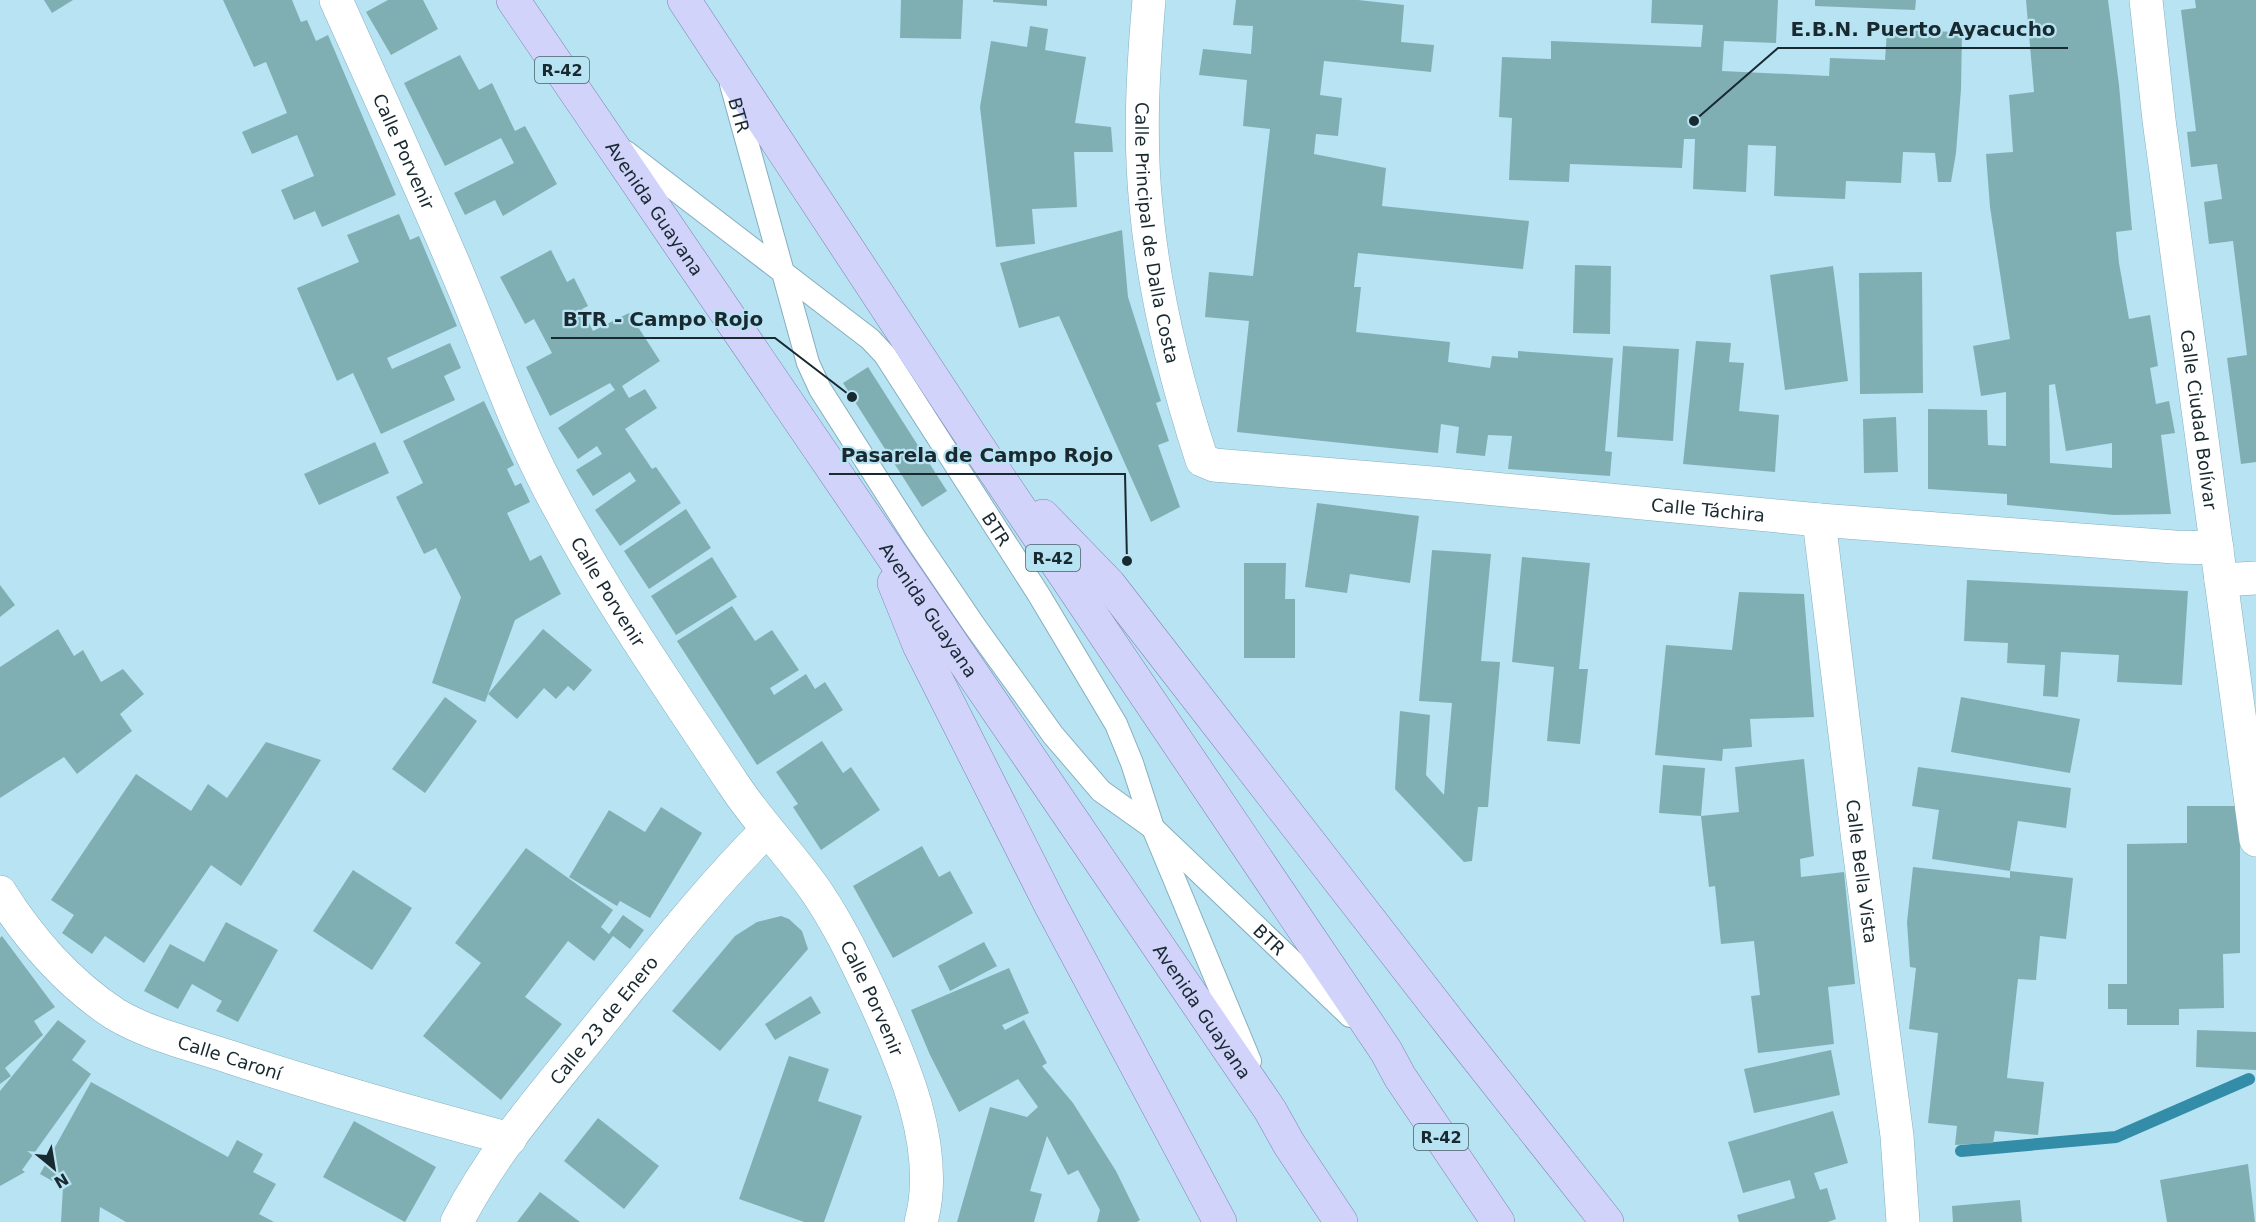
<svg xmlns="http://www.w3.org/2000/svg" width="2256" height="1222" viewBox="0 0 2256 1222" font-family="'DejaVu Sans',sans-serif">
  <rect width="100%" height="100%" fill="#b7e3f3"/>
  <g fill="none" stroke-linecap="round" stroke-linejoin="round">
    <path stroke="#348da8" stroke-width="12" d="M1961 1151 2116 1137 2249 1079"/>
  </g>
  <path fill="#80afb3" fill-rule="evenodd" d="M44 0H73L52 13Z
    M223 0H292L301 22 307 20 316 41 328 35 396 195 322 227 315 211 294 220 281 190 314 176 297 135 252 154 242 132 287 113 266 62 254 67Z
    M388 0H423L438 29 391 55 366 12Z
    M901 0H963L961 39 900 38Z
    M993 0H1047V6L993 2Z
    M1236 0H1358L1404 5 1401 42 1434 45 1431 72 1324 61 1320 95 1342 98 1338 136 1316 134 1314 154 1386 168 1382 206 1529 221 1523 269 1358 253 1354 287H1361L1356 332 1450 342 1448 362 1490 368 1492 356 1518 358V351L1613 358 1605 451 1612 452 1610 476 1508 469 1512 436 1488 435 1485 456 1456 453 1459 427 1441 424 1438 453 1237 432 1249 321 1205 317 1209 272 1253 276 1270 129 1243 126 1247 80 1199 75 1203 49 1251 54 1253 26 1233 25Z
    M1652 0H1778L1776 43 1724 41 1722 71 1829 76 1830 58 1885 60 1887 30 1962 32 1961 89 1956 153 1951 182H1938L1935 153 1903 152 1901 183 1846 181 1845 199 1774 196 1776 146 1748 145 1746 192 1693 189 1695 139H1684L1682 168 1570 164 1569 182 1509 180 1512 118 1499 117 1502 57 1551 59V41L1701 47 1703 25 1651 23Z
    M1815 0H1916L1915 10 1815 6Z
    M2026 0H2108L2119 85 2132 230 2116 232 2119 263 2129 319 2150 315 2158 366 2150 368 2156 404 2169 401 2175 433 2161 435 2171 514 2114 515 2007 505V494L1928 489V409L1987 410 1988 445 2006 446V392L1981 396 1973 346 2010 339 1990 207 1986 154 2013 152 2009 95 2034 92ZM2055 384 2066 451 2112 443V468L2050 463 2049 385Z
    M2195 0H2256V462L2241 464 2227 358 2247 355 2233 241 2209 244 2204 202 2222 199 2217 164 2191 167 2187 132 2196 131 2181 10 2196 8Z
    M1030 26 1048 29 1045 50 1086 57 1075 123 1111 127 1113 152H1074L1077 207 1032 209 1035 244 996 247 980 107 991 41 1027 47Z
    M460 55 479 90 492 83 515 131 525 126 557 184 503 216 495 200 465 215 454 193 514 163 501 138 445 166 404 83Z
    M399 214 410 240 419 236 457 326 387 358 392 369 450 343 461 368 444 376 455 400 381 434 353 373 337 381 297 288 359 262 347 235Z
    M1122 230 1128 297 1161 401 1156 403 1169 441 1158 445 1180 507 1151 522 1059 316 1019 328 1000 263Z
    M551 250 567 282 574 278 588 306 582 309 593 331 629 313 660 361 622 386 629 398 645 389 657 408 625 429 652 469 656 467 681 503 620 546 595 510 636 481 630 472 593 496 576 470 602 454 597 446 578 459 558 428 615 390 610 383 550 416 526 367 552 353 534 319 525 324 500 277Z
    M1575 265 1611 266 1610 334 1573 333Z
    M1833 266 1848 381 1785 390 1770 275Z
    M1922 272 1923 393 1860 394 1859 273Z
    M1696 341 1731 343 1729 362 1744 363 1739 411 1779 415 1775 472 1683 464Z
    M1623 346 1679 349 1673 441 1617 437Z
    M868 367 947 491 922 507 843 383Z
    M484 401 514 465 507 469 515 486 521 483 530 502 507 513 530 561 541 555 561 594 515 620 488 694 543 629 592 670 574 691 568 686 556 699 544 688 517 719 488 694 485 702 432 683 461 597 436 548 424 554 396 497 423 483 403 441Z
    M1896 417 1898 472 1864 473 1863 419Z
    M375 442 389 473 319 505 304 474Z
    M1317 503 1419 516 1410 583 1350 574 1347 593 1305 587Z
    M686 509 711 548 649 589 624 551Z
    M1432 550 1491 554 1481 661 1500 662 1488 807H1478L1472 861 1464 862 1395 789 1400 711 1430 715 1426 775 1444 795 1452 703 1419 701Z
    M712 557 737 597 676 635 651 596Z
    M1522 557 1590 563 1579 669H1588L1580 744 1547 741 1554 667 1512 662Z
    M1244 563H1286L1285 599H1295V658H1244Z
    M1967 580 2188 591 2182 685 2117 682 2119 655 2061 652 2058 697 2043 696 2045 665 2007 663 2008 643 1964 641Z
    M0 585 15 605 0 617Z
    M1739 592 1804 594 1814 717 1750 719 1752 747 1723 749 1722 761 1655 755 1666 645 1732 650Z
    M732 606 755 641 772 630 799 670 770 688 774 695 806 674 815 689 825 682 843 710 757 765 677 641Z
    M58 629 74 656 83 650 101 682 123 669 144 694 120 714 132 731 77 774 64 757 0 798V667Z
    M445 697 477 721 425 793 392 769Z
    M1961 697 2080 719 2070 773 1951 752Z
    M822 741 843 773 851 767 880 810 821 850 793 807 798 804 776 772Z
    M266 742 321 760 241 886 211 865 144 963 105 936 92 954 62 933 74 915 51 900 136 774 191 811 208 784 227 798Z
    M1804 759 1814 856 1800 859 1801 877 1844 872 1855 984 1828 987 1834 1044 1758 1053 1751 996 1760 995 1754 941 1721 944 1715 886 1709 887 1701 816 1659 813 1663 765 1705 768 1701 816 1739 812 1735 767Z
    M1918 767 2071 788 2066 828 2018 821 2010 871 1932 859 1939 810 1912 806Z
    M2187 806H2236L2240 843V953L2223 954 2224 1008 2179 1009V1025H2127V1009H2108V984H2127V844L2187 843Z
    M661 807 702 833 650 918 620 901 617 906 569 877 609 810 645 832Z
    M922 846 939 877 950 871 973 913 893 958 853 886Z
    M526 848 613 910 601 927 609 934 623 915 644 930 630 949 613 936 594 961 568 941 525 997 562 1024 501 1100 423 1036 481 963 455 943Z
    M1913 867 2010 878V871L2073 878 2066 939 2040 936 2036 980 2018 979 2007 1078 2044 1082 2038 1135 1995 1131 1993 1143 1955 1145 1957 1126 1928 1123 1938 1033 1909 1029 1916 968 1910 967 1907 922Z
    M353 870 412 908 372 970 313 931Z
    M781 916 789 919 802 931 808 949 720 1051 672 1011 735 936 757 922Z
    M226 922 278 950 238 1022 216 1011 222 1001 192 984 178 1009 144 991 170 944 204 962Z
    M2 936 55 1007 34 1021 43 1035 5 1068 11 1076 0 1084V938Z
    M984 942 997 966 950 991 938 966Z
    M1009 968 1029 1013 1002 1025 1005 1030 1024 1020 1047 1063 1042 1066 1073 1103 1116 1171 1140 1220 1137 1222H1097L1100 1210 1078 1170 1068 1175 1047 1136 1030 1191 1042 1194 1034 1222H957L990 1107 1027 1117 1038 1107 1018 1079 959 1112 930 1055 911 1010Z
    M811 996 821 1013 775 1040 765 1024Z
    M58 1020 86 1041 72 1060 91 1074 22 1170 25 1172 0 1186V1091Z
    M2197 1030 2256 1032V1070L2196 1067Z
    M1831 1050 1840 1095 1754 1113 1744 1069Z
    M789 1056 829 1069 818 1101 862 1116 824 1222H804L739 1199Z
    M91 1082 228 1157 237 1140 263 1154 253 1172 276 1184 259 1214 274 1222H126L100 1207 99 1222H61L63 1187 40 1174Z
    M1833 1111 1848 1163 1814 1173 1820 1190 1827 1188 1836 1219 1828 1222H1739L1737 1215 1795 1198 1790 1180 1743 1193 1728 1142Z
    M598 1118 659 1166 624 1209 564 1161Z
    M354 1121 436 1167 405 1222 323 1177Z
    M2248 1164 2255 1222H2167L2160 1180Z
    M540 1192 580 1222H517Z
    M2020 1200 2022 1222H1953L1952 1206Z"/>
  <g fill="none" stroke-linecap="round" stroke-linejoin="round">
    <defs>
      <g id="service">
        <path id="s1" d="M731 84 808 363 820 389 915 538 974 625 1053 735 1101 791 1153 828 1350 1016"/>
        <path id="s2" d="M626 152 870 339 885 355 1039 595 1116 724 1132 763 1153 828 1250 1061"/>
      </g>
      <g id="minor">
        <path id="s3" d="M336 0C378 94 422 188 462 284 490 351 514 422 548 487 602 591 669 687 734 785 759 823 792 856 818 894 840 927 856 961 873 997 903 1062 941 1149 921 1222"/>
        <path id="s4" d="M1149 0C1143 68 1139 138 1146 206 1154 292 1175 378 1202 460L1214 465 1432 483 1819 520 2174 547 2217 548"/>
        <path id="s5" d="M2146 0 2159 120 2256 840"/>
        <path id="s6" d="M1819 520 1858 841 1897 1136 1903 1222"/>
        <path d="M2221 580 2256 578"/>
        <path id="s7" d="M0 892C29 939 69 984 115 1014 148 1034 194 1045 230 1057 323 1088 416 1114 510 1139"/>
        <path id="s8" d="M457 1222C494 1149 550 1087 601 1023 655 957 707 890 767 830"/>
      </g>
      <g id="primary">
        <path id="s9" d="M513 0 1270 1110 1289 1144 1341 1222"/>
        <path d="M684 0 981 451 1386 1051 1400 1077 1498 1222"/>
        <path d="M1043 516 1109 584 1456 1031 1607 1222"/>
        <path d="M894 583 919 645 1051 906 1220 1222"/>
      </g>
    </defs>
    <use href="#service" stroke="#85afbf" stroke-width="24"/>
    <use href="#minor" stroke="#85afbf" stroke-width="34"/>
    <use href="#primary" stroke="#7c84b2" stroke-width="34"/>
    <use href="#service" stroke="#fff" stroke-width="22"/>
    <use href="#minor" stroke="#fff" stroke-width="33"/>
    <use href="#primary" stroke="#d1d3fb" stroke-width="33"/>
  </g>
  <g text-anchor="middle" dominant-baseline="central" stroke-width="4.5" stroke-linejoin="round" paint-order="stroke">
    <g fill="#b7e3f3" stroke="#48616a" stroke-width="1.5">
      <rect x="535" y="57" width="54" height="26" rx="4.5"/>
      <rect x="1026" y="545" width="54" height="26" rx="4.5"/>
      <rect x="1414" y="1124" width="54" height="26" rx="4.5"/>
    </g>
    <g font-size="16" font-weight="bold" fill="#18292f">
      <text x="562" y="70">R-42</text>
      <text x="1053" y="558">R-42</text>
      <text x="1441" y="1137">R-42</text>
    </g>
    <g font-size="18" fill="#18292f" stroke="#b7e3f3">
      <text stroke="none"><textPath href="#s1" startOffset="32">BTR</textPath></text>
      <text stroke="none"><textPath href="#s3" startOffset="166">Calle Porvenir</textPath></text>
      <text stroke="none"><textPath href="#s9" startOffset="252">Avenida Guayana</textPath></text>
      <text stroke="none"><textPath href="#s4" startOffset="234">Calle Principal de Dalla Costa</textPath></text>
      <text stroke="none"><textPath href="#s5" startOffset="423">Calle Ciudad Bolívar</textPath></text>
      <text stroke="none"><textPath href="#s4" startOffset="976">Calle Táchira</textPath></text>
      <text stroke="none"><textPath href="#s2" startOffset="536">BTR</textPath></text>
      <text stroke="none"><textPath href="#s3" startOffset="652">Calle Porvenir</textPath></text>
      <text stroke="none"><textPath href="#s9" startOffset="738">Avenida Guayana</textPath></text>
      <text stroke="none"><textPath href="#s6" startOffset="354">Calle Bella Vista</textPath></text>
      <text stroke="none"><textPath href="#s1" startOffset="1034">BTR</textPath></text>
      <text stroke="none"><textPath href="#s3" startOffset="1138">Calle Porvenir</textPath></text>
      <text stroke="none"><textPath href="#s9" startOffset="1224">Avenida Guayana</textPath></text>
      <text stroke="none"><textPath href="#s8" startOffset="250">Calle 23 de Enero</textPath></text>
      <text stroke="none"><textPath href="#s7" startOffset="292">Calle Caroní</textPath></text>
    </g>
  </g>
  <path fill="none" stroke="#18292f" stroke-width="2" d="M1694 121L1778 48H2068M852 397L775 338H551M1127 561L1125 474H829"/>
  <g fill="#18292f" stroke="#b7e3f3" stroke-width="2">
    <circle cx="1694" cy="121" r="6"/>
    <circle cx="852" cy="397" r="6"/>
    <circle cx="1127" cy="561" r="6"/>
  </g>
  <g font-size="20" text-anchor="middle" font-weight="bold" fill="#18292f" stroke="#b7e3f3" stroke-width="4.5" stroke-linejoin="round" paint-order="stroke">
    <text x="1923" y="36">E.B.N. Puerto Ayacucho</text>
    <text x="663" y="326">BTR - Campo Rojo</text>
    <text x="977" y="462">Pasarela de Campo Rojo</text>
  </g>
  <g transform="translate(54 1168) rotate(150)" stroke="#b7e3f3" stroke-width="4.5" paint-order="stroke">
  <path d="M0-4.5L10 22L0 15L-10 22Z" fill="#18292f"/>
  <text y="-9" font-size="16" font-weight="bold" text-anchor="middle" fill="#18292f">N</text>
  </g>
</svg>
